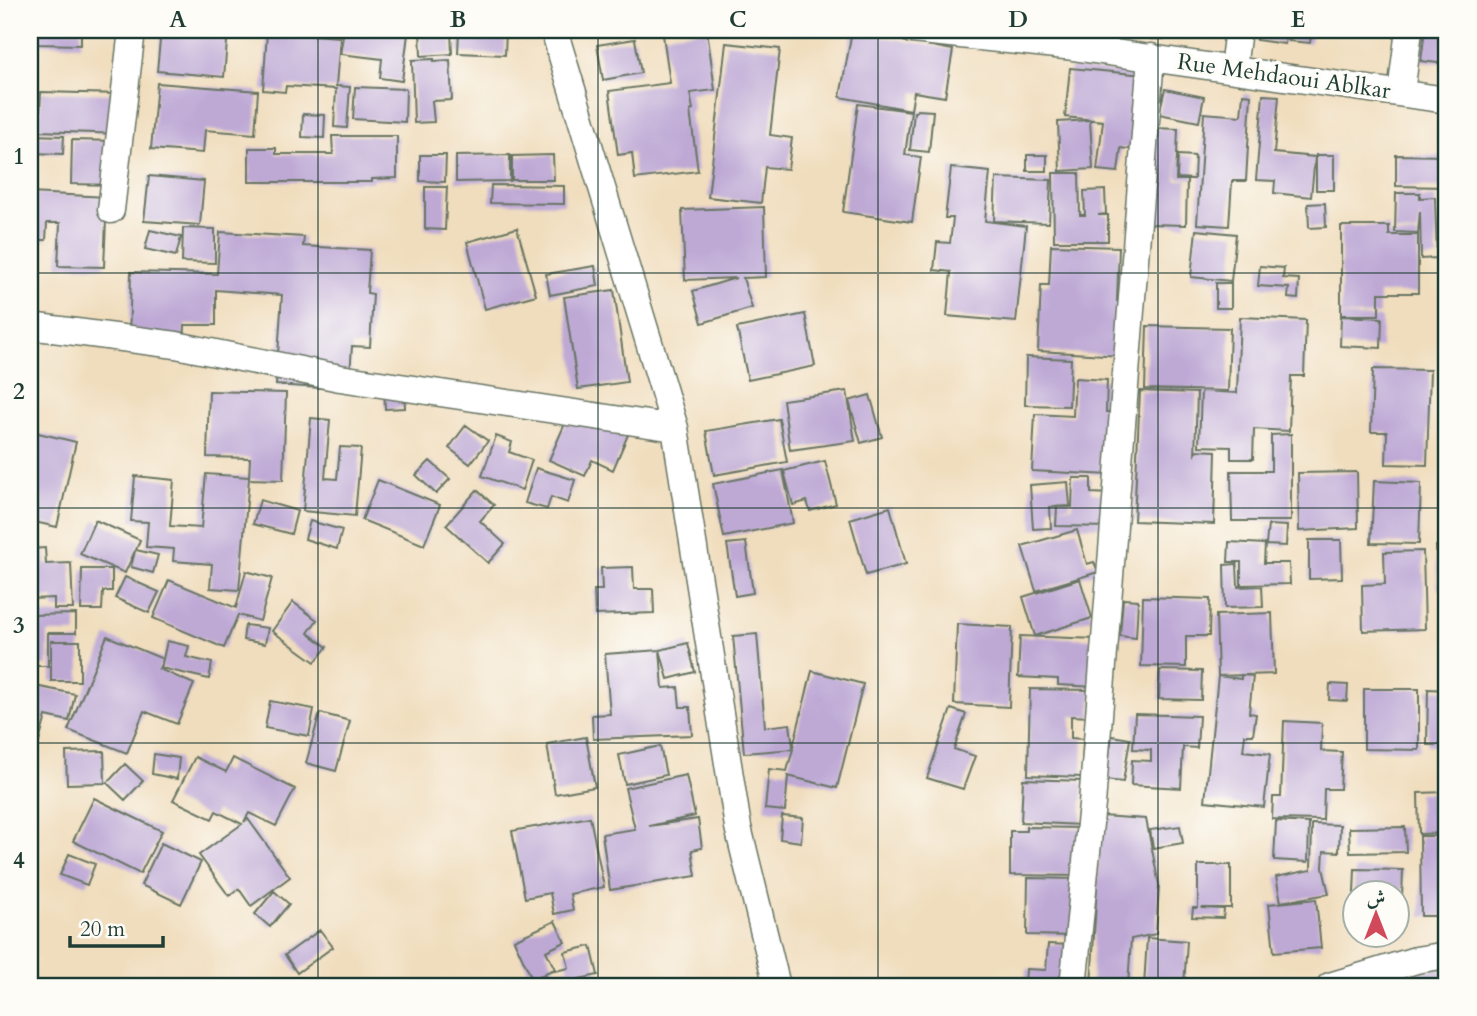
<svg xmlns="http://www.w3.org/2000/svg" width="1477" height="1016" viewBox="0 0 1477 1016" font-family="Cardo,Amiri,serif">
  <rect width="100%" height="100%" fill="#fdfcf7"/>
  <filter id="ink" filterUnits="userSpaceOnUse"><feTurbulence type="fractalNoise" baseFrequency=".0143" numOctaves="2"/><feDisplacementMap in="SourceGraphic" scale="14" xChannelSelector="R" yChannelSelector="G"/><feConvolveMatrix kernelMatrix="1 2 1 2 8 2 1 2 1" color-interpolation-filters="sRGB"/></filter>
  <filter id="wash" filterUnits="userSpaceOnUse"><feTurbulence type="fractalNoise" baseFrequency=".00686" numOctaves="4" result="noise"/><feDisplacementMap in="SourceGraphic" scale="28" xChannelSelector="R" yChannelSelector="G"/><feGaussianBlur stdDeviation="1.57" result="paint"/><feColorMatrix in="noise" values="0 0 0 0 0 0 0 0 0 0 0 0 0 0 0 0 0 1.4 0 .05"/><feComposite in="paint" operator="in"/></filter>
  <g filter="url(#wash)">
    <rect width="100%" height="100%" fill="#f0ddbd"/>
    <g id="blocks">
      <path fill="#bea9d5" d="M37 30H81V45L36 44Z
        M161 30H228L224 77 157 71Z
        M344 30H375L408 34 402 81 380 78 382 59 340 54Z
        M420 30H451L452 54 421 56Z
        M459 30H506L505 55 458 53Z
        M707 30 715 90 690 93 693 110 690 111 698 171 635 179 632 153 618 155 609 91 670 83 663 35Z
        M1150 30H1169V39H1150Z
        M1257 30H1287L1285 44 1256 40Z
        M1290 30H1312L1310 43 1289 41Z
        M1425 30H1447V64L1421 61Z
        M852 31 953 50 945 97 914 92 911 110 840 97Z
        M267 32 340 37 336 86 350 87 347 128 334 127 336 89 286 86 285 92 263 90Z
        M635 39 641 73 603 80 597 45Z
        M726 43 780 49 770 135 792 138 788 169 765 167 761 203 708 197Z
        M434 59V61L450 60 452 100 432 101 434 122 414 123 412 60Z
        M1070 68 1144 75 1136 150 1121 148 1118 172 1097 170 1103 121 1065 117Z
        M157 83 258 91 255 134 205 130 203 153 151 149Z
        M355 87 406 89 405 122 353 119Z
        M1165 89 1204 97 1199 122 1159 114Z
        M41 92 122 94 121 134 39 131Z
        M1243 94 1251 95 1246 181H1232L1229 226 1197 224 1204 113 1241 116Z
        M1263 95 1279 96 1274 153 1315 157 1311 197 1274 193 1275 181 1256 180Z
        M858 104 911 111 905 155 921 157 912 222 843 212Z
        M917 110 933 111 929 152 910 150 914 112H916Z
        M303 114 325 115 324 138 302 137Z
        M1090 120 1093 169 1060 171 1058 122Z
        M1153 128 1178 129 1176 180H1187L1186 225 1150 224Z
        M30 135 64 136 63 154 30 153Z
        M332 136H397V178L372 179V182H249V148H276V154H333Z
        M72 140 117 141 116 185 71 184Z
        M420 155H446L445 182 420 181Z
        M510 155V181L456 182V156Z
        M553 155 554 180H512V156Z
        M1027 155H1047V171H1027Z
        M1178 155 1195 156 1194 179 1177 178Z
        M1316 155H1334V190H1316Z
        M1396 155 1443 156V181H1447V201H1444V187L1396 186Z
        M951 168 990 172 985 221 1026 226 1016 322 947 316 951 272 934 270 937 242 950 243 953 218H945Z
        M1053 173H1079L1080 215H1085L1084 191 1105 190 1106 214 1098 215H1108V241H1054Z
        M149 176 204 181 200 225 144 221Z
        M996 178 1051 180 1049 223 994 221Z
        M491 185 564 186V204L490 203Z
        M425 187H447L445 230 425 229Z
        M30 193 107 197 104 267 58 266 60 223H47L46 240H30Z
        M1396 193H1420V198L1435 197 1437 258 1421 259 1420 211 1418 233 1395 232Z
        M1325 203 1326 227 1309 228 1308 204Z
        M764 207 766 277 743 278 752 308 702 323 693 291 736 278 685 280 682 210Z
        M1341 226H1389V235H1418V293H1379V315H1341Z
        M183 228 215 229V263L182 262Z
        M517 228 536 295 485 309 467 242Z
        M150 230 181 237 176 256 145 249Z
        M1196 230 1236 234 1231 281 1191 277Z
        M220 232 304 237 303 246 370 250 367 293 373 294 370 347 352 346 349 390 276 385 282 295 216 290V325H185L184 345 129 344 131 272 217 274Z
        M1051 245 1119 247 1117 301H1124L1122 356 1038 351 1041 285H1049Z
        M595 266 598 286 550 295 546 274Z
        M1260 266 1284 268 1283 278 1299 279 1298 299 1288 298 1289 288 1258 286Z
        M1216 283H1231V308H1216Z
        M614 290 627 382 578 389 564 297Z
        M805 314 815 366 748 380 737 328Z
        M1341 316 1382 318 1381 348 1340 346Z
        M1240 317 1306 320 1304 376H1291L1289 431 1254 429 1253 459H1231V447L1199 446 1201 391 1237 393Z
        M1147 326 1230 328 1228 391 1145 389Z
        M1026 357 1071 359 1069 406 1025 405Z
        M1373 369 1430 370 1427 465 1386 464 1387 432H1371Z
        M1075 378 1107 380 1106 412H1113L1111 475 1032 471 1035 414 1073 416Z
        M404 386 405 408 385 409 384 387Z
        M209 391 286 393 283 480 249 479 239 590 210 588 212 564 173 561 174 549 146 547 148 522 131 521 135 476 174 480 170 526 201 528 206 474 249 477 250 458 207 457Z
        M847 391 855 441 790 450 783 400Z
        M1140 391 1197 393 1195 456 1196 450 1216 451 1214 524 1134 521Z
        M870 395 882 437 861 443 849 401Z
        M570 412 630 430 613 470 592 460 585 476 549 460Z
        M311 418 330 420 325 478 337 479 340 447 361 448 355 516 303 511Z
        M779 419 787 462 714 475 706 431Z
        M466 425 488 441 470 464 449 448Z
        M30 431 76 442 57 527 30 521Z
        M1291 434V521H1232L1231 471H1271V435Z
        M496 436 512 442 509 452 532 460 522 490 482 476Z
        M430 461 450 479 436 494 416 475Z
        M825 461 836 504 810 511 807 501 793 505 784 471Z
        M536 468 575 480 568 503 551 497 547 509 525 503Z
        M783 470 793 523 724 537 713 484Z
        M1357 472 1358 528 1299 531 1298 473Z
        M1073 478H1091V493L1111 494V527L1056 526 1057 507H1072Z
        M378 480 440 505 424 545 362 520Z
        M1374 481 1421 483 1419 544 1371 543Z
        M1068 482 1070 506 1050 507 1051 528 1033 529 1030 485Z
        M477 490 494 505 480 521 505 544 488 563 446 525Z
        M260 500 297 511 291 534 253 524Z
        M890 507 906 564 866 575 850 519Z
        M95 520 140 540 136 550 158 555 153 573 131 567 135 551 125 573 80 554Z
        M310 521 342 530 337 549 305 539Z
        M1268 525 1287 526 1286 546 1266 545Z
        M1077 530 1087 564 1094 562 1098 572 1036 591 1022 546Z
        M1309 540H1341L1342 578 1309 579Z
        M746 542 753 593 735 596 727 544Z
        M1229 542 1265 544 1264 563H1289L1290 584 1241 585V562H1228Z
        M1436 546H1447V589H1438Z
        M45 548 46 564 71 563 73 609H54V598L30 599V549Z
        M1423 551 1425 629 1363 631 1362 585 1385 584 1384 552Z
        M1237 564 1238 587 1262 586 1263 607 1225 608 1224 565Z
        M633 567 634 589H653L654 613 595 615 594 590H602L601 568Z
        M82 569H112V591H103L102 610H81Z
        M246 571 272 578 260 621 238 615 224 648 153 618 169 580 236 608Z
        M125 577 159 592 149 613 115 598Z
        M1080 579 1092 618 1035 636 1023 597Z
        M1143 597 1210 599 1209 636H1186V667L1141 666Z
        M1123 599 1138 600 1136 638 1120 636Z
        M293 602 317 620 308 633 327 647 315 662 272 631Z
        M1272 613 1274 674 1218 676 1216 615Z
        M76 614V633H48V666H30V615Z
        M957 624 1012 627 1009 707 954 704Z
        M245 625 268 628 265 644 243 640Z
        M757 634 765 727 790 724 793 747 812 671 863 684 837 788 788 776 785 811 765 809 769 769 787 771 793 749 744 753 733 636Z
        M107 636 163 659 159 669 194 684 177 724 144 711 127 753 68 730Z
        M1020 636 1097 639V687L1058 685V679L1018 677Z
        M51 641H80V681H51Z
        M167 641 189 646 186 657 212 663 209 679 161 668Z
        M688 643 695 672 668 679 660 650Z
        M660 650 663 688 678 687 680 707H690L692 735 593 739 592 715 610 714 605 654Z
        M1160 670 1202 671 1201 700 1159 699Z
        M1241 675 1253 676 1249 713 1256 714 1253 735H1245L1243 751 1270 754 1264 807 1205 801 1218 676 1241 679Z
        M1330 684 1348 685 1347 701 1329 700Z
        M30 685 75 694 69 721 46 716 39 742 30 740Z
        M1030 689 1092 690 1091 717 1071 716V738L1083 739 1082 777 1028 775Z
        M1364 689H1419V750L1364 749Z
        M1428 689 1447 690V745H1427Z
        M270 701 314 709 309 736 265 728Z
        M951 709 966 714 954 749 975 756 963 789 927 778Z
        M320 713 350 721 336 771 306 763Z
        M1135 714 1199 716 1197 748 1183 747 1181 788 1131 785 1132 760 1151 761V750L1133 749Z
        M1284 721 1322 723 1321 751 1342 752 1340 789H1324L1323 820 1272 819 1273 797H1281Z
        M1112 736 1130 739 1123 782 1105 780Z
        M586 737 595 787 555 794 547 744Z
        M660 746 666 775 625 784 619 755Z
        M104 751 105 783 67 784 66 752Z
        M154 754 179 758 177 779 152 774Z
        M195 757 226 772 233 758 295 789 276 826 249 813 244 822 248 819 290 877 251 906 239 889 229 896 199 855 242 824 216 811 212 819 173 800Z
        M125 764 143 781 125 800 107 783Z
        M686 775 695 816 649 826 698 819 702 848 692 850 696 876 610 890 602 834 635 829 625 788Z
        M1023 779 1083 781 1081 825 1021 822Z
        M1447 792V833L1419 834 1418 793Z
        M94 798 162 831 140 874 73 841Z
        M782 816 803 818 801 842 780 839Z
        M1101 816 1146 819 1159 885 1156 934 1131 939 1128 986H1091Z
        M590 817 604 887 570 894 573 910 554 914 550 893 525 898 512 831Z
        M1276 821 1309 823 1308 862 1274 860Z
        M1312 824 1340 825 1339 852 1324 851 1323 868 1329 894 1281 902 1276 877 1311 870Z
        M1180 826 1183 843 1153 848 1150 830Z
        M1026 827 1081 828 1080 876 1010 875V831H1026Z
        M1405 827 1406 852 1350 853 1349 828Z
        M1420 836H1447V916H1421Z
        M161 843 201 862 181 904 141 885Z
        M30 853H35L31 883H30Z
        M69 854 95 864 87 885 60 875Z
        M1198 865H1231V908H1201L1224 909 1223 918 1192 917 1193 908H1198Z
        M1355 869 1403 870 1402 898H1396V893H1354Z
        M1028 878 1077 879 1076 936 1027 935Z
        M274 891 289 904 270 927 255 914Z
        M1316 899 1321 948 1274 952 1269 904Z
        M555 921 565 942 546 951 555 969 545 973 569 968 565 952 591 946 598 975 579 979 581 986H547L544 974 532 979 514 940Z
        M320 930 333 947 297 973 285 955Z
        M1147 938 1187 941 1184 986H1144Z
        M1048 944 1071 945 1068 986H1025L1026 969 1046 970Z
        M1441 970V986H1390V980H1407V971Z"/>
    </g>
  </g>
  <g filter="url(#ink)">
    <use href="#blocks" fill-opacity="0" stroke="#687564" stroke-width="2"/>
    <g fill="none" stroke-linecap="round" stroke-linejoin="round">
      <defs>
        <path id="street" d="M554 30 675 428 738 827 777 986
          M912 30 1065 46 1447 100
          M1233 68 1238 30
          M1401 93 1409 30
          M111 210 132 30
          M30 326 176 345 340 378 675 428
          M1073 986 1092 804 1151 57
          M1330 986 1416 960 1447 955"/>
      </defs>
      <use href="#street" stroke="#687564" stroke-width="29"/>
      <use href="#street" stroke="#fff" stroke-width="26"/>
    </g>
  </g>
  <path fill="none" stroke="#1f3d34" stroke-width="2" stroke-opacity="0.55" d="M318 30V986M598 30V986M878 30V986M1158 30V986M30 273H1447M30 508H1447M30 743H1447"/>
  <g text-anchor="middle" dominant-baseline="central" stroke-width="7" stroke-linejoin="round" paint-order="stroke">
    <g font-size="23" fill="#1f3d34" stroke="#fdfcf7">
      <text transform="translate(1284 76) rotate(8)">Rue Mehdaoui Ablkar</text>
    </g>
  </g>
  <rect width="1477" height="1016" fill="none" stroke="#fdfcf7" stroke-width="77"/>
  <g transform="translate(1376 914)"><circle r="33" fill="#fdfcf7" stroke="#a4b0a9" stroke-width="2"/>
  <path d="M0-5L12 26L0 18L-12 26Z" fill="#d1495b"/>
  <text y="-10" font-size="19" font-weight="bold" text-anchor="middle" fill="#1f3d34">ش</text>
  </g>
  <path d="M70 936v10h93v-10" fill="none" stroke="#1f3d34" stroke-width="3.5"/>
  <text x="80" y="936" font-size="21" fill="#1f3d34" stroke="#fdfcf7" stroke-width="5" paint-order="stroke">20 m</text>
  <rect x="38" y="38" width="1400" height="940" fill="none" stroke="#1f3d34" stroke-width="2.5"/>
  <g font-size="23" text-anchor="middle" font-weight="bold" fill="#1f3d34">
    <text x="178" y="27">A</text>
    <text x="458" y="27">B</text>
    <text x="738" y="27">C</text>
    <text x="1018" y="27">D</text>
    <text x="1298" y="27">E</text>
    <text x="19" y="164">1</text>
    <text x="19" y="399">2</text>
    <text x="19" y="633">3</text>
    <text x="19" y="868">4</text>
  </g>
</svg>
